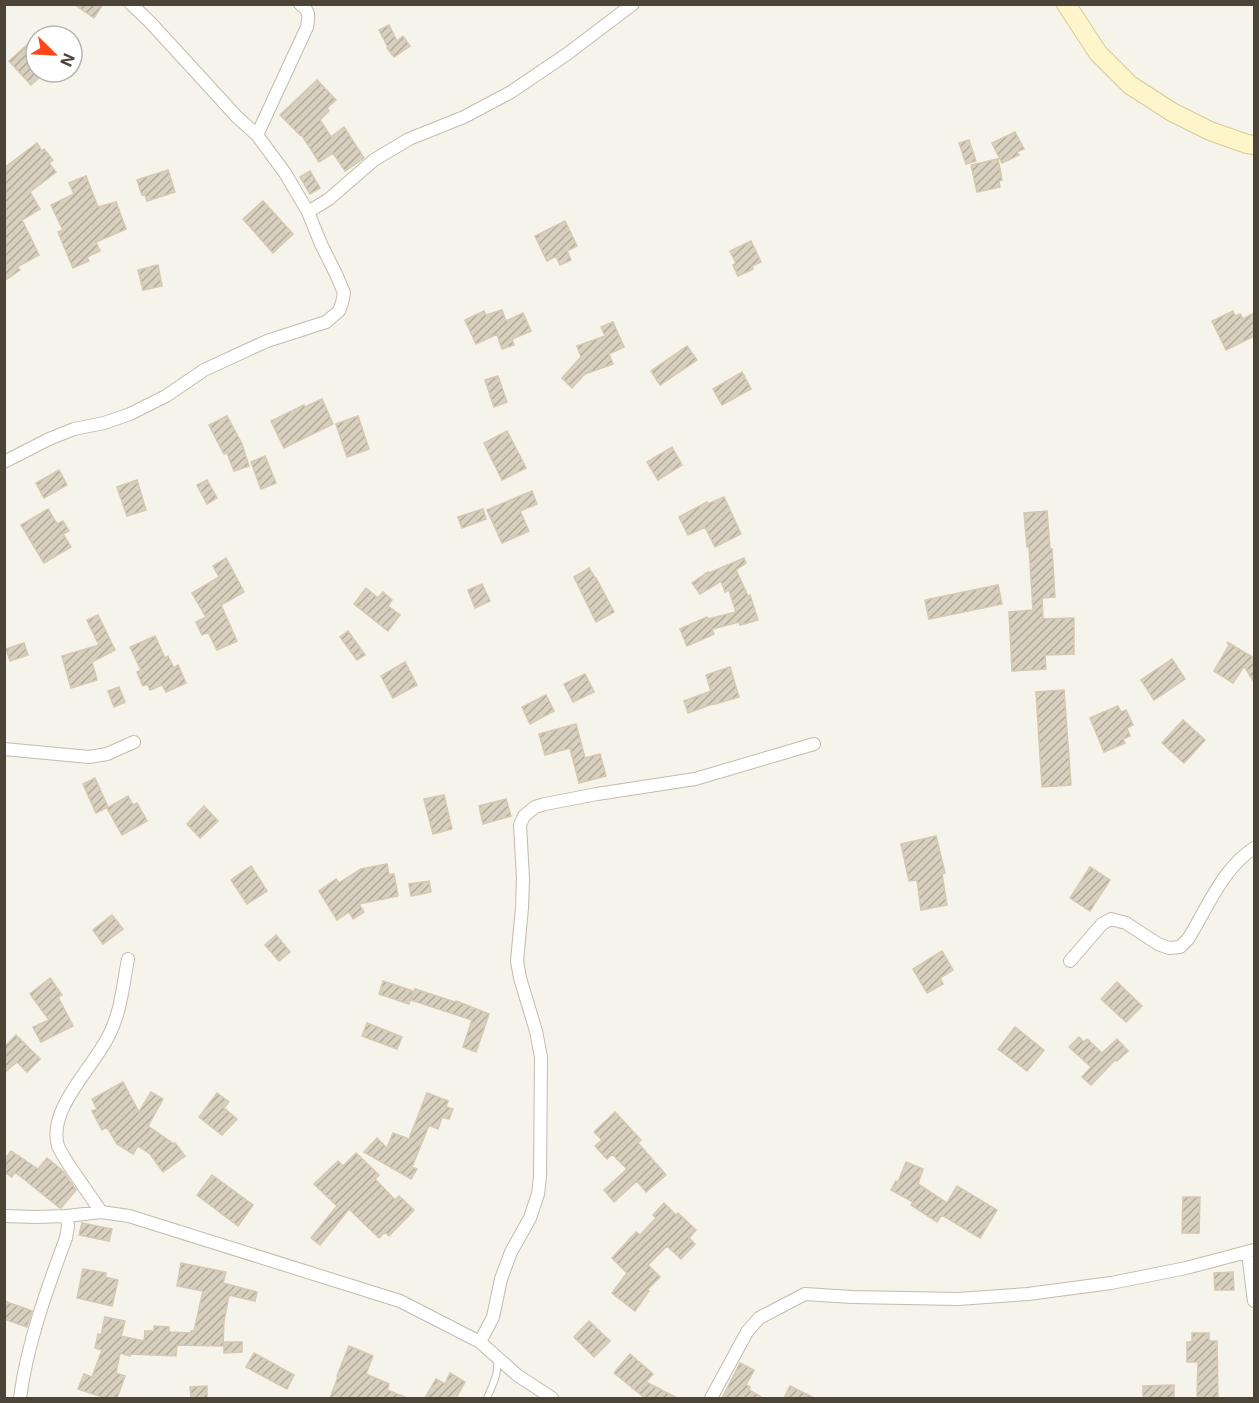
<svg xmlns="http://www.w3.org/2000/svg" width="1259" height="1403" viewBox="0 0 1259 1403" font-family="Inter,sans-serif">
  <defs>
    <pattern id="building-hatch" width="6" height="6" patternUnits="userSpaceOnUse" patternTransform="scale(1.5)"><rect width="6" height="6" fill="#d8d0bf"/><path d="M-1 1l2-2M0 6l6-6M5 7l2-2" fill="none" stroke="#b1aa9c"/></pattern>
  </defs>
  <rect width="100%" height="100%" fill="#f6f3ea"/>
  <path fill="url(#building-hatch)" stroke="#d4c8b1" stroke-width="1.5" d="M74 4H103L94 18Z
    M389 25 397 41 403 36 410 46 394 57 387 48 388 47 379 30Z
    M36 37V72H45L31 85 9 61Z
    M317 80 336 100 327 108 329 111 320 120 331 137 344 127 364 158 345 171 333 153 319 162 301 134 300 135 280 115Z
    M1015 132 1024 149 1017 152 1019 155 1002 163 992 143Z
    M969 140 976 161 966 164 959 143Z
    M37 143 42 151 44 149 53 160 49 163 56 172 30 192 40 209 22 220 39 255 17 267 20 270 4 281V168Z
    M998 159 1002 180 999 181 1000 187 977 192 971 165Z
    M168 170 175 192 147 201 145 194 142 195 137 180Z
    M310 171 320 188 310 194 300 177Z
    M86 176 98 207 116 202 126 229 96 242 100 251 87 257 89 261 73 268 58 232 63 230 51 205 74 194 69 183Z
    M263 201 293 234 273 253 243 219Z
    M565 221 577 246 567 251 571 260 560 265 556 256 547 261 535 236Z
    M751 241 761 262 752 266 753 269 738 276 733 265 736 263 730 251Z
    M158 265 162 286 143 290 138 270Z
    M502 310 506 321 523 313 531 331 512 339 514 345 502 349 497 334 476 344 465 320 484 311 486 315Z
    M1233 311 1235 316 1240 314 1243 319 1254 313V336L1226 350 1212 321Z
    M613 322 624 347 609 354 613 364 585 374 572 388 562 378 581 357 577 346 605 336 601 327Z
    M687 346 697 360 660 385 651 371Z
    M742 372 751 389 722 405 713 389Z
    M498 376 507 402 494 407 485 380Z
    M322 399 333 424 284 448 271 421 304 405 305 407Z
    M227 416 242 444 249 466 234 471 227 453 224 454 209 425Z
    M358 416 369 449 347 457 336 424Z
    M507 431 526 468 502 480 484 443Z
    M672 447 682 465 658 480 647 462Z
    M265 456 276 483 261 489 251 462Z
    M59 470 67 485 44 498 36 483Z
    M137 480 146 510 127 516 117 487Z
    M207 480 217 498 207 504 197 485Z
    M532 491 537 504 520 511 529 531 502 543 487 510Z
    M724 497 741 534 715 547 705 527 688 535 679 517 707 502 708 504Z
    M48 509 57 524 63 521 69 531 63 534 71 547 44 563 21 525Z
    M483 509 486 519 462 528 458 517Z
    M1047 511 1050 549H1052L1055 597 1042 598 1043 619 1074 618V654L1045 655 1046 669 1012 671 1009 612 1033 610 1029 547H1027L1024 513Z
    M226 558 244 592 221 605 237 641 217 650 208 632 202 635 196 622 206 617 192 593 219 577 213 566Z
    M744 558 746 563 736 570 748 596 750 595 758 620 740 625 739 622 712 629 714 634 687 646 680 629 707 617 708 619 736 612 729 590 725 592 721 581 700 594 692 583 708 572 709 573Z
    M589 568 595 578H596L614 612 596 622 574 577Z
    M482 584 490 601 475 608 468 590Z
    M998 585 1002 604 929 619 925 600Z
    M366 588 378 598 383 592 392 600 388 606 400 615 388 631 354 604Z
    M98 615 115 650 92 662 97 680 71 688 62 656 99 645 87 620Z
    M348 631 365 655 357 660 340 637Z
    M155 636 165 658 168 656 174 668 178 665 186 683 166 692 162 685 150 690 147 684 143 686 137 672 141 670 130 647Z
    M1227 642 1254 658V682L1244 666 1233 683 1214 671 1229 645Z
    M24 643 28 655 10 661 6 649Z
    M1172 659 1185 679 1154 700 1141 680Z
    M405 662 417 685 393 698 381 676Z
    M730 667 739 697 715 704V703L688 713 684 701 711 691 706 675Z
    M585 674 594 692 573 702 564 684Z
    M119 687 125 702 114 707 108 691Z
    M1064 690 1071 785 1042 787 1036 692Z
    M546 695 554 711 530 724 522 707Z
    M1118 706 1121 712 1126 710 1133 725 1127 728 1130 736 1123 739 1125 743 1104 752 1090 718Z
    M1183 720 1205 740 1184 763 1162 743Z
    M576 724 585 758 600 754 606 776 579 783 570 748 545 755 539 734Z
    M95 778 108 807 96 813 83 784Z
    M444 795 452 829 433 834 424 799Z
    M128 796 133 805 137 803 147 821 122 835 107 808Z
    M506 799 511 816 483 824 479 806Z
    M204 806 218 821 200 838 187 824Z
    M936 836 945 873 942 874 947 905 921 910 917 880 909 881 901 844Z
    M387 864 389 875 394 874 398 896 359 904 364 912 353 919 349 912 337 920 319 891 336 879 339 883 361 869Z
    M251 866 267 891 247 904 231 880Z
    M1090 867 1110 880 1090 911 1070 898Z
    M429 881 431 892 411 896 409 884Z
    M112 915 123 929 103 944 93 930Z
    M276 935 290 952 279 961 265 945Z
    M942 951 953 970 940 978 943 984 927 993 913 969Z
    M50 978 62 995 58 997 73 1026 41 1042 33 1027 49 1020 30 994Z
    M383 981 413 991 409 1004 379 994Z
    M1117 982 1142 1006 1126 1022 1101 999Z
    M415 989 455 1002 456 1001 489 1014 476 1052 463 1047 472 1020 411 1000Z
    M367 1023 402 1037 397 1049 362 1036Z
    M1015 1027 1044 1050 1027 1071 998 1049Z
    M16 1035 40 1059 27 1072 17 1062 4 1073V1047Z
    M1079 1037 1084 1042 1087 1039 1102 1053 1117 1039 1128 1051 1117 1061 1115 1060 1091 1085 1082 1077 1091 1067 1069 1047Z
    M123 1082 139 1112 151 1092 163 1099 148 1126 174 1144 175 1143 185 1156 163 1172 150 1154 138 1146 133 1154 117 1144 107 1127 102 1130 92 1111 97 1109 92 1099Z
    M217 1093 229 1102 224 1108 237 1119 222 1135 199 1117Z
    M427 1093 448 1101 446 1107 453 1109 449 1119 442 1117 438 1129 429 1125 412 1167 417 1169 411 1179 364 1152 377 1138 387 1148 393 1133 409 1139Z
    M615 1112 641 1140 638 1143 666 1175 646 1192 637 1181 614 1202 604 1190 627 1169 612 1154 607 1159 595 1146 602 1140 594 1132Z
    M11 1151 38 1169 47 1158 63 1171 76 1190 61 1208H60L15 1172 12 1177 4 1172V1160Z
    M356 1153 379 1175 375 1179 395 1200 399 1196 414 1210 389 1236 385 1232 379 1238 349 1209 320 1245 311 1238 337 1206 314 1184 338 1161 343 1166Z
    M906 1162 923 1169 918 1184 947 1203 957 1186 997 1210 980 1238 942 1215 937 1222 911 1205 913 1202 891 1190 896 1181 898 1182Z
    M212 1175 253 1205 238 1226 197 1195Z
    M1183 1197H1200L1199 1233H1182Z
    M664 1203 676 1215 678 1213 696 1230 689 1238 695 1244 681 1259 667 1246 648 1265 660 1277 647 1290 649 1291 635 1311 612 1293 627 1273 612 1258 636 1232 640 1235 656 1218 653 1215Z
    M82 1223 112 1229 109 1241 79 1235Z
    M181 1263 226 1272 223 1283 257 1292 255 1301 229 1295 224 1321 223 1346 177 1345 176 1356 130 1354V1356L120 1353 116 1373 125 1376 117 1398H105L78 1389 84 1374 92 1377 102 1350 95 1348 98 1334 101 1335 105 1317 125 1321 121 1336 144 1341 145 1331H154V1326L169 1327V1332L191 1333V1331H194L203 1291 177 1286Z
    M83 1269 106 1273 105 1277 118 1280 112 1306 77 1298Z
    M1233 1272 1234 1290H1215L1214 1273Z
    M4 1301 32 1311 27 1327 4 1319Z
    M589 1321 610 1341 594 1357 574 1337Z
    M1192 1333H1209V1341H1217L1218 1398H1197L1198 1362H1187V1342H1192Z
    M224 1342H242V1352L224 1353Z
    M349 1346 373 1356 366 1374 389 1384 387 1390 407 1398H330L338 1377 337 1376Z
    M254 1353 294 1375 287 1389 246 1367Z
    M630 1354 653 1374 646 1382 677 1398H645L614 1373Z
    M740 1363 754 1370 746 1385 750 1387 749 1390 763 1398H722Z
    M450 1373 465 1382 456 1398H425L436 1379 445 1384Z
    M1174 1385V1398H1143V1386Z
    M207 1386V1398H191L190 1387Z
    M790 1386 814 1398H784Z"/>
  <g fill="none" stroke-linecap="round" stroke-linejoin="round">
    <defs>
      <path id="service" d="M487 1398C492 1386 499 1374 497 1360"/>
      <path id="minor" d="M257 135 307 27C309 16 310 11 300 4
        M308 212 329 199 374 160 409 139 464 117 511 92 567 54 633 4
        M4 462 49 439 74 429 104 423 130 414 166 396 204 370 267 341 326 322 339 311 342 303 344 293 336 274 321 244 308 212 285 173 257 135 237 117 150 22 131 4
        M4 749 89 757 107 754 134 742
        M1070 961 1102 924 1111 919 1126 923 1158 944 1169 948 1180 947 1188 939C1208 907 1222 869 1254 848
        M101 1212C90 1195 78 1179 67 1162 64 1157 60 1151 58 1146 47 1109 94 1067 109 1035 121 1012 123 985 128 959
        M4 1216 35 1217 67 1216 101 1212 129 1216 400 1301 480 1342 517 1375 552 1398
        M1248 1253 1254 1301
        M480 1342 493 1317 501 1279 511 1252 530 1218 538 1194 540 1177 541 1057 536 1031 520 978 517 961 522 908 523 878 520 825 524 816 535 807 545 804 597 794 695 779 814 744
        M20 1398C27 1344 47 1289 66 1238L68 1226 67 1216
        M711 1398 747 1332 759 1318 805 1294 852 1297 958 1299 1028 1294 1111 1283 1186 1268 1254 1250"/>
      <path id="secondary" d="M1066 4 1098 53 1130 85 1172 112 1210 131 1247 144 1254 145"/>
    </defs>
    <use href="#service" stroke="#c2bcac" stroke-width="8"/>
    <use href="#minor" stroke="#c2bcac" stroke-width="14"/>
    <use href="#secondary" stroke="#d9ca97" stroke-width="20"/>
    <use href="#service" stroke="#fff" stroke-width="6"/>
    <use href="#minor" stroke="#fff" stroke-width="12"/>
    <use href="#secondary" stroke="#fff5cb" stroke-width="18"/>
  </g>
  <rect width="1259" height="1403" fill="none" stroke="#4b4437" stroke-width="12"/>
  <g transform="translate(54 54) rotate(114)"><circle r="28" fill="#ffffff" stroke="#b7b4af" stroke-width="1.5"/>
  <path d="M0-4.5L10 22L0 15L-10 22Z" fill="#ff4618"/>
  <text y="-9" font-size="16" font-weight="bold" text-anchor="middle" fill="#4b4437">N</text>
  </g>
</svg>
